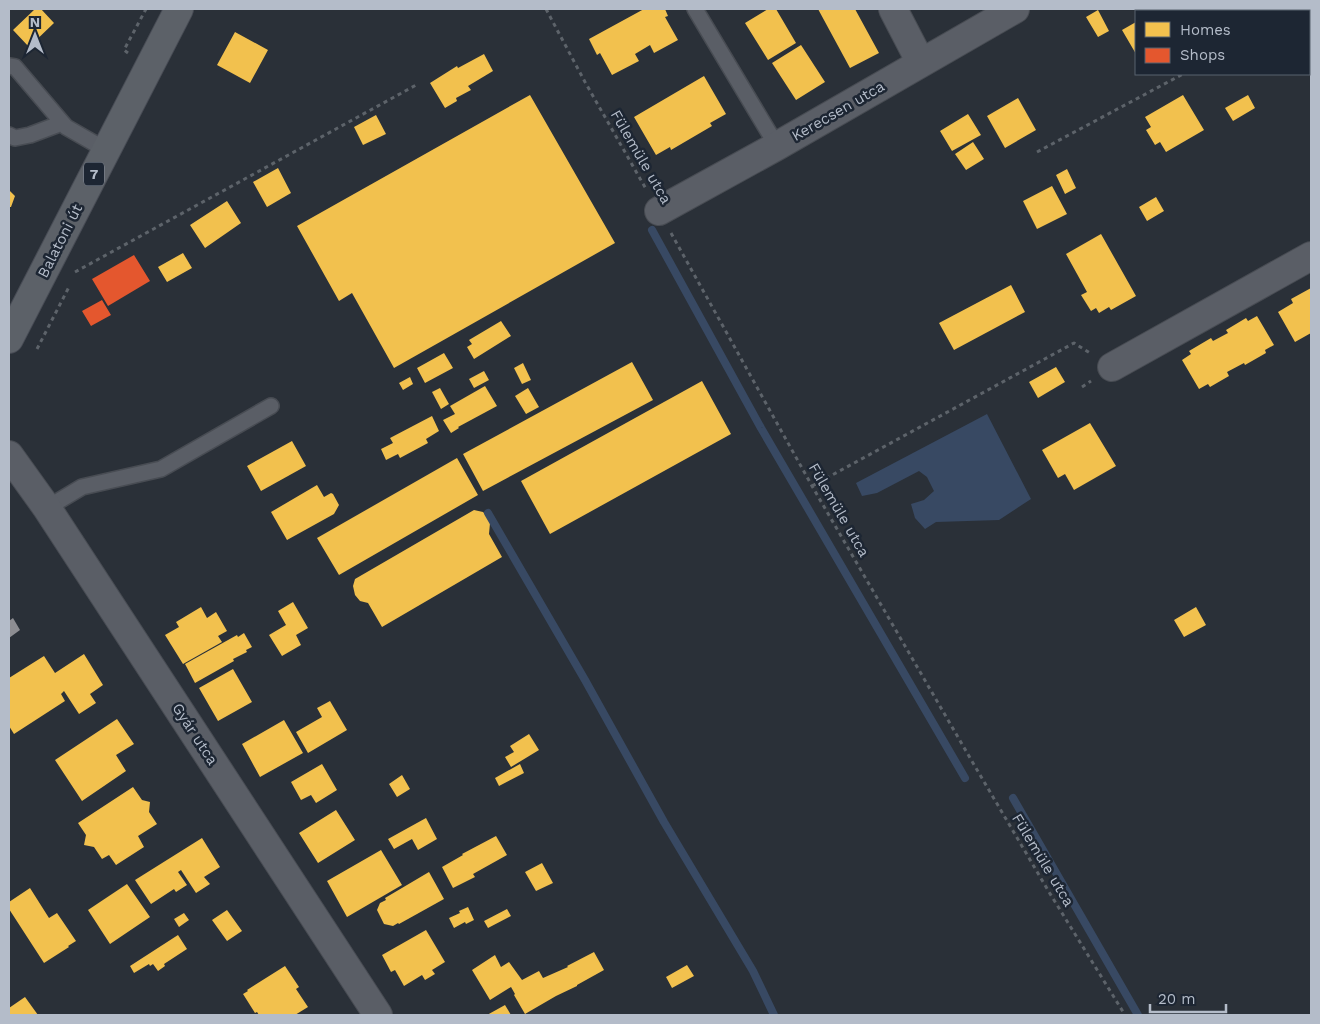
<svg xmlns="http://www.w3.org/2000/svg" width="1320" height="1024" viewBox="0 0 1320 1024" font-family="'Work Sans',sans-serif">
  <rect width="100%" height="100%" fill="#2a3038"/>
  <path fill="#384963" d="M987 414 1031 499 999 520 936 522 925 529 915 518 911 504 924 500 934 491 927 477 919 471 877 493 862 496 856 483Z"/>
  <path fill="#f2c14e" d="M35 9H41L54 23 29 47 13 30Z
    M644 9H665L668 16 665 17 678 40 654 53 650 45 635 54 639 61 612 75 600 53 597 55 589 39Z
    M768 9H776L796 43 768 60 745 23Z
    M818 9H855L879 53 850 68Z
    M1158 9H1198L1200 11H1154Z
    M1098 10 1109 31 1098 37 1086 17Z
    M1136 22V54L1122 30Z
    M235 32 268 50 250 83 217 65Z
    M801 45 825 82 796 100 772 63Z
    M484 54 493 71 468 86 471 90 456 98 457 101 445 108 430 83 457 66 458 68Z
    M704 76 726 114 710 123 712 126 671 150 670 147 656 155 634 117Z
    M530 95 615 243 394 368 352 293 339 301 297 226Z
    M1183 95 1204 130 1166 152 1160 142 1155 145 1146 130 1151 127 1145 117Z
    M1248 95 1255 108 1233 121 1225 108Z
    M1018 98 1036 130 1005 148 987 116Z
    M968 114 981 135 952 151 940 131Z
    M376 115 386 134 363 145 354 127Z
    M973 142 984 159 966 170 955 154Z
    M278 168 291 193 267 207 253 182Z
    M1067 169 1076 188 1065 194 1056 175Z
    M1052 186 1067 214 1037 229 1023 201Z
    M9 190 15 196 11 207H9Z
    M1156 197 1164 211 1147 221 1139 207Z
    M227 201 241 223 205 248 190 225Z
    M1101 234 1136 296 1111 310 1109 307 1099 313 1096 308 1091 311 1081 295 1087 292 1066 254Z
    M183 253 192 268 167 282 158 267Z
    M1011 285 1025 312 954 350 939 323Z
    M1311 288V333L1295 342 1278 312 1293 303 1291 299Z
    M1257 316 1274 345 1265 350 1266 353 1245 365 1244 363 1227 372 1229 376 1210 387 1208 384 1199 389 1182 360 1191 354 1189 351 1211 338 1213 341 1228 333 1226 330 1246 318 1248 321Z
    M501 321 511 336 474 359 467 347 472 344 469 340Z
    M444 353 453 368 425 383 417 368Z
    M632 362 653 400 483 491 463 454Z
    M523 363 531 380 522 384 514 368Z
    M1056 367 1065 382 1038 398 1029 382Z
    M484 371 489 380 474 388 469 379Z
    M410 377 413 384 403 390 399 383Z
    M702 381 731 434 550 534 521 481Z
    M485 386 497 406 458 427 459 428 451 433 443 420 455 414 450 406Z
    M440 388 449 404 441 409 432 392Z
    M528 388 539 407 526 414 515 396Z
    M432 416 439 431 426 439 428 443 400 458 398 454 386 460 381 449 393 443 390 438Z
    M1090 423 1116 466 1074 490 1065 474 1058 478 1042 450Z
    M292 441 306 466 261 491 247 466Z
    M457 458 478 495 339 575 317 538Z
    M317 485 324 497 331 493 333 494 339 505 334 514 287 540 271 512Z
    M474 510 483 512 489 518 490 523 489 534 502 557 382 627 368 603 360 601 355 595 353 586 355 579Z
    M293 602 308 628 296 635 301 645 282 656 269 635 286 625 278 611Z
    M201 607 207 618 216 612 227 631 218 636 222 642 183 664 165 635 179 627 176 622Z
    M1196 607 1206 625 1184 637 1174 620Z
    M244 633 252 647 246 650 247 652 233 659 234 661 195 683 185 664 237 635 238 637Z
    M84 654 103 685 90 694 96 703 79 714 64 691 61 694 65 701 14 734 9 726V678L44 656 55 673Z
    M233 669 252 702 218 721 199 688Z
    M330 701 347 730 308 753 296 732 322 717 317 708Z
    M117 719 134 744 116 755 126 771 82 801 55 760Z
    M284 720 303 753 260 777 242 744Z
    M529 734 539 750 511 767 505 757 514 752 510 746Z
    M322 764 337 790 316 803 311 795 301 800 291 782Z
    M520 764 524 773 499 786 495 778Z
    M402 775 410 789 397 797 389 784Z
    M133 787 142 800 150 802 149 812 157 824 138 836 144 847 116 865 109 855 102 859 94 847 84 845 86 835 78 823Z
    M336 810 355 840 318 863 299 833Z
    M426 818 437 839 418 850 412 839 394 849 388 839Z
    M496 836 507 855 473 874 475 877 453 888 442 867 463 855 462 854Z
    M202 838 220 867 204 877 210 884 196 893 181 870 178 872 187 885 176 892 174 889 151 904 135 880Z
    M381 850 402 885 347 917 327 881Z
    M542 863 553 883 536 891 525 872Z
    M429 872 444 899 399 924 398 923 393 926 384 924 377 910 380 903 386 900 385 898Z
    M127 884 150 917 110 944 88 910Z
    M30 888 49 918 57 913 76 941 68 946 69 947 44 963 9 909V902Z
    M468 907 474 920 466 924 465 922 454 928 449 918 460 913 459 911Z
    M507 909 511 916 488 928 484 921Z
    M227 910 242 931 227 941 212 920Z
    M184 913 189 920 179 927 174 919Z
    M426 930 445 962 432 970 435 974 425 980 422 975 404 986 395 970 391 972 382 955Z
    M178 935 187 949 164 964 165 966 158 971 153 964 150 966 149 964 134 973 130 966Z
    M594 952 604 970 577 985V986L556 996 525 1014 514 995 515 994 511 987 490 1000 472 970 495 955 501 967 509 962 522 980 539 971 543 978 568 967 567 966Z
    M687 965 694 976 672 988 666 977Z
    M285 966 299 987 296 989 308 1007 295 1015H259L257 1012 255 1013 243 994 248 991 247 990Z
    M25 997 38 1015H9V1008Z
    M505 1005 511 1015H487Z"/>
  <path fill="#e4572e" d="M134 255 150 281 108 306 92 279Z
    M102 300 111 315 91 326 82 311Z"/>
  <path fill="#8d8d92" d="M13 618 20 630 9 638V621Z"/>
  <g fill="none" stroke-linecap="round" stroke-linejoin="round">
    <path stroke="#384963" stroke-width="8" d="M652 230 761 428 965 778
      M488 513 585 680 664 822 753 971 774 1015
      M1013 798 1138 1015"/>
    <defs>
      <path id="lane" d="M695 9 777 146
        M9 66 15 67 66 127 106 150
        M9 135 15 138 30 135 62 123
        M47 508 82 487 161 469 271 406"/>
      <path id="street" d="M893 9 921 63
        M659 211 777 146 1015 9
        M1112 367 1311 256
        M9 455 47 508 378 1015"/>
      <path id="primary" d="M9 339 179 9"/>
    </defs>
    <use href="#lane" stroke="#484c53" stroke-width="18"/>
    <use href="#street" stroke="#484c53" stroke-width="30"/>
    <use href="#primary" stroke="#484c55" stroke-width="30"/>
    <path stroke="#5d636a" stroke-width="3" stroke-dasharray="4 4" stroke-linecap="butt" d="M546 9 585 82 646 189
      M1297 11 1302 9
      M128 53 124 50 146 9
      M1037 152 1183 74
      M671 233 812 486 973 763 1049 892 1125 1015
      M75 272 418 84
      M37 349 70 285
      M1082 387 1091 381
      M812 486 1074 343 1090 353"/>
    <use href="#lane" stroke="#5a5e66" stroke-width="15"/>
    <use href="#street" stroke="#5a5e66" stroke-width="28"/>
    <use href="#primary" stroke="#5c6168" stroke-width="28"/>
  </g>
  <g text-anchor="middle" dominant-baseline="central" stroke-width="5" stroke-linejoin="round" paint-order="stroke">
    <rect fill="#1d2633" stroke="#878f9c" stroke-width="1" x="84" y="162.5" width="20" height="23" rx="4"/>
    <g font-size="14" font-weight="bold" fill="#b4bcc9">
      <text x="94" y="174">7</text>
    </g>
    <g font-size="15" fill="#b4bcc9" stroke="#1d2633">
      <text transform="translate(838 111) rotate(-30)">Kerecsen utca</text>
      <text transform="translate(641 157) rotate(60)">Fülemüle utca</text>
      <text transform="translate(60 241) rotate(-63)">Balatoni út</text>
      <text transform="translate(839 510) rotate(60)">Fülemüle utca</text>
      <text transform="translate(195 734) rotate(57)">Gyár utca</text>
      <text transform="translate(1043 860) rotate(59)">Fülemüle utca</text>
    </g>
  </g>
  <rect width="1320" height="1024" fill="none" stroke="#b4bcc9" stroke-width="20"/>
  <rect x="1135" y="10" width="175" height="65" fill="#1d2633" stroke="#59626f"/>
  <rect x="1145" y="22" width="25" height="15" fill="#f2c14e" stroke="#59626f"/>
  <text x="1180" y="35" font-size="15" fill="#b4bcc9">Homes</text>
  <rect x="1145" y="48" width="25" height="15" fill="#e4572e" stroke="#59626f"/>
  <text x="1180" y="60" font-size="15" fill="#b4bcc9">Shops</text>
  <g transform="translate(35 35)" stroke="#1d2633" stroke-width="4" paint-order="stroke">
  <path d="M0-4L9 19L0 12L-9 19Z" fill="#b4bcc9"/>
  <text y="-8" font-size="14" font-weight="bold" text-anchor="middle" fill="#b4bcc9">N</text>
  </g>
  <path d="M1150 1004v8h76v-8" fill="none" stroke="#b4bcc9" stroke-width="2.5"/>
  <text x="1158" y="1004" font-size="15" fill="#b4bcc9" stroke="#1d2633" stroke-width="4" paint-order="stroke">20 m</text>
</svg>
